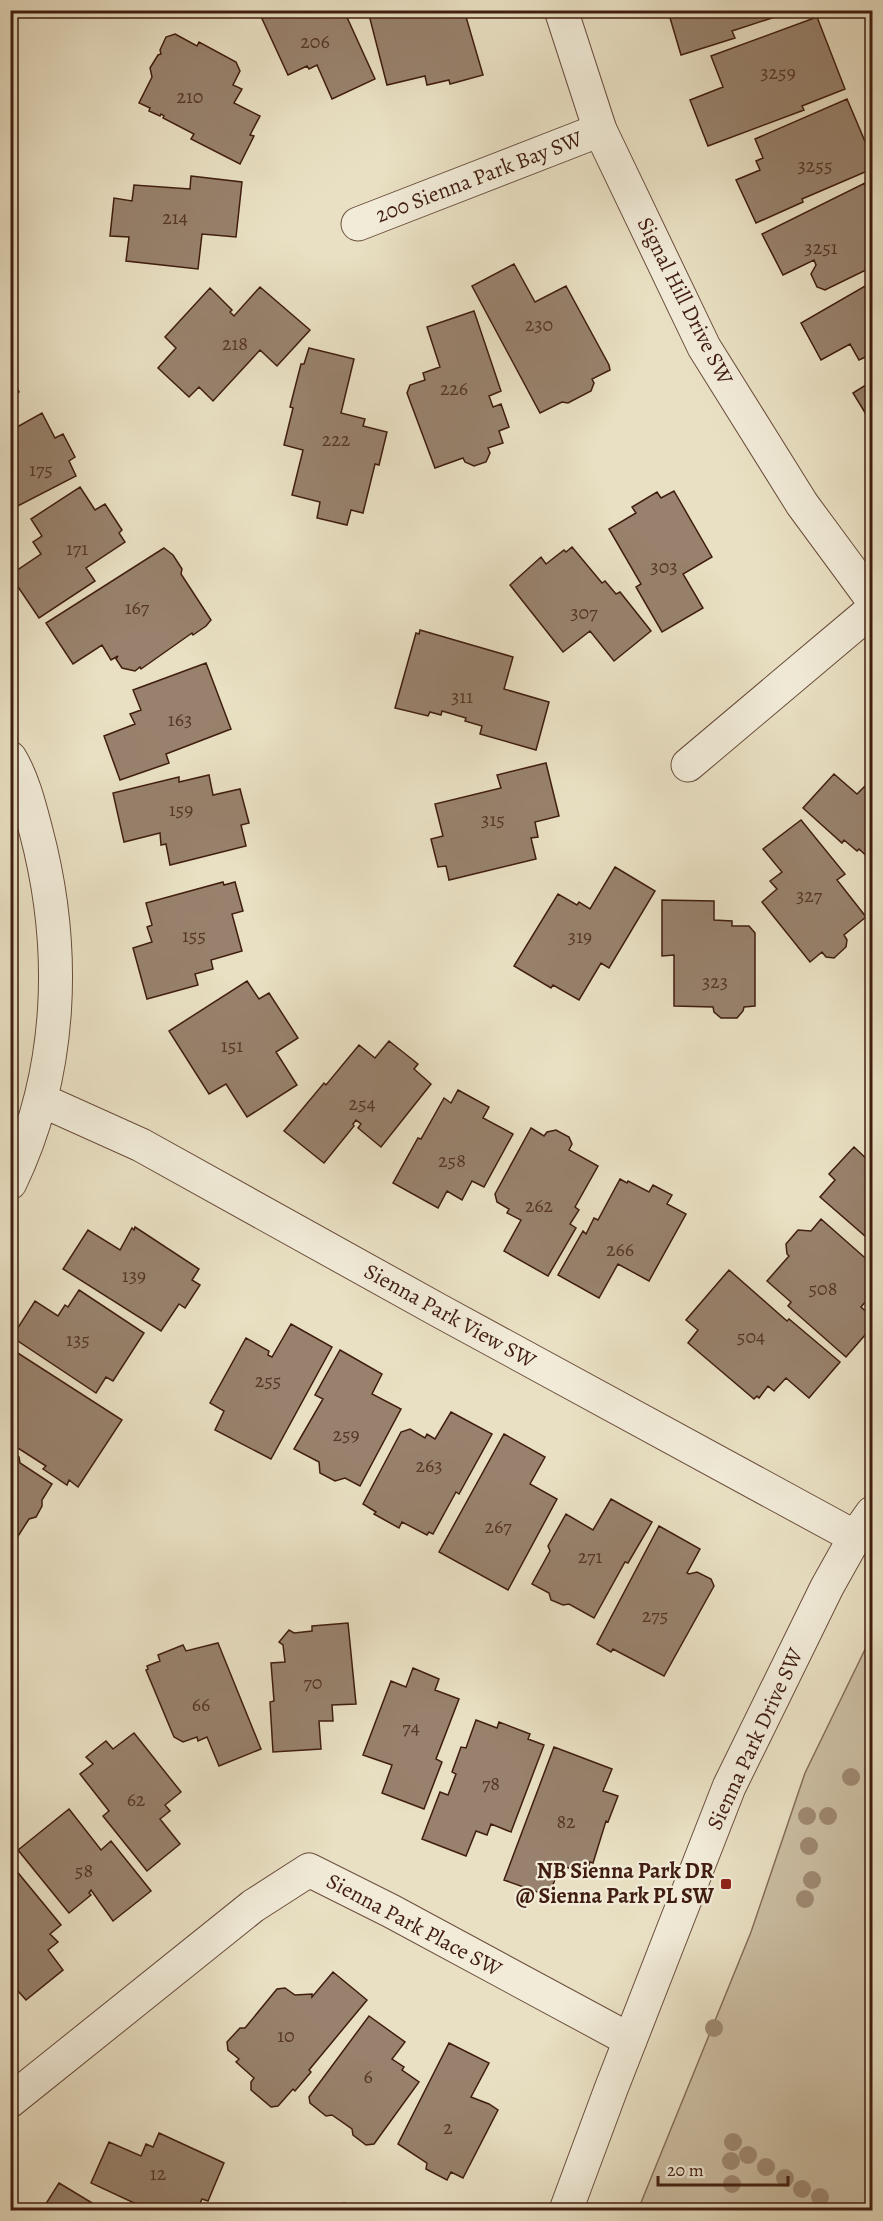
<svg xmlns="http://www.w3.org/2000/svg" width="883" height="2221" viewBox="0 0 883 2221" font-family="Alegreya,serif">
  <rect width="100%" height="100%" fill="#e9e0c3"/>
  <filter id="stains"><feTurbulence type="fractalNoise" baseFrequency=".00333" numOctaves="4"/><feColorMatrix values="0 0 0 0 .2 0 0 0 0 .09 0 0 0 0 .02 0 0 0 .5 -.17"/></filter>
  <radialGradient id="worn" r=".72"><stop offset=".6" stop-color="#630" stop-opacity="0"/><stop offset="1" stop-color="#630" stop-opacity=".3"/></radialGradient>
  <path fill="#ccbfa4" stroke="#866e5a" stroke-width="1.5" d="M872 1635V2210H638L751 1932 805 1773Z"/>
  <path fill="#98826d" stroke="#401d0f" stroke-width="1.5" d="M258 10H336L338 16 345 13 375 79 332 99 317 65 309 69 307 66 288 75Z
    M464 10 483 75 450 84 449 80 427 85 425 76 387 85 368 11Z
    M772 10 775 17 732 31 735 38 681 55 668 11Z
    M817 17 845 89 802 106 804 110 708 146 690 100 723 87 711 56Z
    M175 34 197 46 199 42 236 62 240 71 233 85 242 89 234 103 260 116 250 135 254 136 240 164 191 139 194 134 163 118 164 116 161 114 160 116 149 111 150 108 139 103 152 77 150 68 158 55 161 54 160 50 166 37Z
    M847 99 872 158V169L802 199 803 202 756 223 736 180 760 170 756 161 763 158 755 139Z
    M191 176 242 182 236 237 202 234 198 269 126 261 129 237 110 236 114 198 132 201 134 185 190 189Z
    M865 183 872 198V267L825 290 817 287 811 274 816 265 814 260 783 275 762 234Z
    M514 264 535 302 566 286 609 365 610 370 592 379 594 383 591 391 568 403 562 402 540 413 472 286Z
    M872 282V354L859 360 850 344 821 360 801 323Z
    M260 287 310 330 277 366 260 350 213 401 199 387 189 397 158 368 176 348 165 337 210 288 232 310 230 312 234 316Z
    M474 311 501 391 489 396 493 407 501 404 509 427 499 431 503 443 488 448 490 453 486 462 474 466 465 462 463 458 435 468 407 393 410 385 425 380 423 373 440 367 427 327Z
    M309 348 354 359 341 413 365 419 363 426 387 432 379 465 375 464 363 513 351 510 347 525 317 518 320 502 292 495 303 450 284 445 293 408 290 407 301 364H304Z
    M10 374 19 392 10 396Z
    M872 381V424L853 393Z
    M42 413 55 438 63 434 75 457 69 461 76 476 10 510V431Z
    M80 487 95 510 105 504 122 530 119 533 125 542 86 568 95 581 39 618 10 575 41 554 33 542 42 536 31 519Z
    M674 491 712 557 683 574 703 608 662 632 636 587 641 584 609 529 636 513 632 507 657 492 661 498Z
    M572 547 602 583 605 581 616 594 620 592 651 631 614 661 590 631 563 652 510 585 541 557 546 564 564 550 566 552Z
    M164 548 173 555 182 569 181 574 211 620 206 626 193 635 192 633 141 669 140 667 135 671 122 668 116 659 118 656 111 660 102 645 73 664 46 623Z
    M420 630 513 657 504 689 549 702 536 750 480 734 482 726 465 721 466 718 442 711 441 715 430 712 428 716 395 708 416 633 419 634Z
    M206 663 231 729 166 754 169 763 120 780 104 736 135 724 130 714 141 710 133 690Z
    M546 763 559 816 535 822 538 837 531 838 536 859 449 880 446 866 438 867 431 839 443 836 435 804 501 788 497 775Z
    M834 774 857 794 867 784 871 788 872 786V861L859 849 857 851 844 840 842 843 803 808Z
    M209 775 213 795 240 789 249 823 241 825 246 846 170 865 166 844 161 845 160 833 124 842 113 793 179 777V782Z
    M801 820 845 874 837 880 866 917 844 935 847 940 846 947 834 958 826 957 822 952 810 962 762 902 777 889 770 881 782 872 763 849Z
    M615 867 655 891 609 968 601 963 579 1000 553 985 551 988 514 966 558 894 577 905 579 902 590 909Z
    M223 882 224 885 235 882 243 911 232 914 242 951 211 960 213 969 195 974 198 985 147 999 133 948 152 942 147 927 152 925 146 903Z
    M662 900 714 901V920L732 921V926H749L755 933V1006L744 1007 743 1011 737 1018H721L714 1012 713 1007 674 1006V955L662 956Z
    M247 981 259 999 269 993 298 1038 276 1052 297 1085 247 1117 226 1084 209 1094 169 1031Z
    M389 1041 418 1064 414 1069 431 1084 381 1147 358 1128 361 1124 356 1120 353 1124 354 1126 324 1163 284 1131 324 1083 326 1085 359 1045 375 1058Z
    M458 1090 489 1107 483 1118 513 1134 484 1187 472 1181 462 1200 447 1191 438 1208 393 1183 418 1138 421 1139 444 1098 451 1103Z
    M531 1128 544 1136 547 1132 556 1130 569 1137 572 1144 569 1150 598 1166 575 1207 579 1210 570 1224 576 1228 548 1276 504 1251 521 1220 507 1213 509 1209 497 1202 495 1194Z
    M854 1147 870 1162 872 1160V1242L820 1197 835 1180 829 1174Z
    M620 1179 627 1183 628 1181 649 1192 653 1185 672 1195 667 1204 686 1214 649 1281 618 1264 599 1298 558 1275 583 1231 586 1234 594 1218 598 1220Z
    M821 1219 872 1264V1294L861 1307 872 1317V1327L846 1357 788 1306 791 1302 767 1281 789 1256 787 1254 786 1244 798 1230 811 1231Z
    M135 1227 199 1269 192 1280 200 1285 185 1308 179 1304 161 1331 63 1269 88 1230 120 1250 132 1228 134 1230Z
    M729 1270 787 1321 789 1319 840 1362 809 1398 786 1378 774 1391 768 1386 759 1398 757 1396 754 1399 688 1343 698 1330 686 1320Z
    M79 1290 144 1333 113 1381 106 1377 96 1393 12 1337 35 1301 58 1316 65 1305 68 1307Z
    M291 1324 332 1347 271 1459 215 1430 224 1411 210 1403 246 1338 269 1351 268 1355 272 1357Z
    M10 1348 122 1420 78 1487 69 1480 67 1485 43 1469 46 1466 10 1443Z
    M340 1350 382 1374 372 1394 401 1409 360 1486 345 1478 335 1481 320 1473 319 1462 294 1449 323 1399 315 1395Z
    M451 1412 492 1434 459 1494 456 1492 433 1534 429 1532 427 1535 402 1522 399 1528 374 1514 376 1512 363 1504 401 1432 410 1429 425 1438 427 1434 435 1439Z
    M504 1434 545 1457 530 1484 557 1499 508 1590 439 1552Z
    M10 1451 19 1457 20 1463 52 1484 42 1500V1506L36 1517 29 1519 13 1544 10 1542Z
    M611 1499 652 1522 628 1563 625 1562 594 1618 569 1604 563 1605 551 1600 549 1593 532 1584 550 1551 548 1546 566 1514 593 1530Z
    M659 1526 700 1549 687 1573 689 1574 697 1572 711 1579 714 1586 664 1676 613 1649 611 1652 597 1644Z
    M348 1623 356 1704 332 1705 333 1721H319L321 1749 273 1752 270 1702 274 1701 271 1663 285 1662 283 1645 279 1642 289 1630 294 1633 312 1631V1626Z
    M218 1643 261 1749 219 1766 207 1737 198 1741 197 1737 183 1742 174 1737 146 1670 148 1669 147 1666 160 1661 158 1655 183 1645 186 1651Z
    M413 1668 439 1679 435 1690 459 1699 436 1759 442 1762 424 1809 382 1793 392 1765 363 1755 391 1681 406 1687Z
    M476 1720 497 1728 499 1722 530 1734 528 1739 544 1745 511 1832 491 1824 487 1835 476 1831 466 1856 422 1839 440 1792 448 1795 456 1774 452 1772 461 1747 466 1748Z
    M134 1733 181 1792 165 1805 170 1811 160 1819 180 1844 147 1871 103 1816 109 1811 80 1774 93 1764 86 1757 102 1744 106 1741 113 1749Z
    M554 1747 612 1769 603 1791 618 1796 608 1822 606 1821 593 1863 590 1862 588 1868 584 1866 583 1868 571 1864 569 1868 560 1865 549 1896 504 1880Z
    M69 1809 101 1850 111 1841 151 1891 113 1921 91 1890 89 1893 91 1895 69 1913 18 1850Z
    M10 1863 61 1925 50 1934 58 1942 48 1950 63 1970 26 2000 10 1982Z
    M333 1972 367 2000 309 2070 311 2072 295 2091 293 2089 278 2106 271 2107 251 2090V2082L254 2078 236 2062 239 2059 228 2050 227 2042 240 2028H245L277 1989 285 1988 295 1995 312 1994V1997Z
    M369 2016 405 2042 392 2059 404 2067 402 2070 419 2082 374 2144 366 2145 353 2135 352 2129 332 2115 326 2116 310 2103 309 2097Z
    M449 2043 489 2063 471 2097 489 2104 498 2110 463 2178 451 2172 447 2180 426 2169 427 2163 398 2144Z
    M159 2133 224 2163 208 2201 202 2199 197 2210H159L149 2206 147 2209 91 2183 109 2142 141 2156 146 2144 153 2147Z
    M59 2183 102 2209 101 2210H42Z
    M344 2203 359 2210H339Z"/>
  <g fill="none" stroke-linecap="round" stroke-linejoin="round">
    <defs>
      <path id="minor" d="M358 224 600 130
        M10 758C23 779 30 808 36 831 67 948 63 1073 10 1183
        M688 765 872 610
        M41 1100 141 1145 438 1310 855 1537
        M10 2101 253 1906 309 1870 391 1911 630 2040"/>
      <path id="tertiary" d="M561 10 600 130 704 347 802 504 872 599
        M566 2210 611 2089 729 1787 827 1587 855 1537 872 1513"/>
    </defs>
    <use href="#minor" stroke="#6a4e3c" stroke-width="35"/>
    <use href="#tertiary" stroke="#6a4e3c" stroke-width="35"/>
    <use href="#minor" stroke="#f1ebd8" stroke-width="33"/>
    <use href="#tertiary" stroke="#f1ebd8" stroke-width="33"/>
  </g>
  <g fill="#9f8b74">
    <circle cx="851" cy="1777" r="9"/>
    <circle cx="807" cy="1816" r="9"/>
    <circle cx="828" cy="1816" r="9"/>
    <circle cx="809" cy="1846" r="9"/>
    <circle cx="812" cy="1880" r="9"/>
    <circle cx="805" cy="1899" r="9"/>
    <circle cx="714" cy="2028" r="9"/>
    <circle cx="733" cy="2142" r="9"/>
    <circle cx="748" cy="2155" r="9"/>
    <circle cx="731" cy="2161" r="9"/>
    <circle cx="766" cy="2167" r="9"/>
    <circle cx="785" cy="2178" r="9"/>
    <circle cx="732" cy="2184" r="9"/>
    <circle cx="802" cy="2189" r="9"/>
    <circle cx="820" cy="2197" r="9"/>
  </g>
  <rect fill="#8f2418" stroke="#f1ebd8" stroke-width="2" x="720" y="1878" width="12" height="12" rx="3"/>
  <g text-anchor="middle" dominant-baseline="central" stroke-width="4.5" stroke-linejoin="round" paint-order="stroke">
    <g font-size="20" fill="#563626">
      <text x="315" y="41">206</text>
      <text x="778" y="72">3259</text>
      <text x="190" y="96">210</text>
      <text x="815" y="165">3255</text>
      <text x="175" y="217">214</text>
      <text x="821" y="247">3251</text>
      <text x="539" y="324">230</text>
      <text x="235" y="343">218</text>
      <text x="454" y="388">226</text>
      <text x="336" y="439">222</text>
      <text x="41" y="469">175</text>
      <text x="77" y="548">171</text>
      <text x="664" y="566">303</text>
      <text x="137" y="607">167</text>
      <text x="584" y="612">307</text>
      <text x="462" y="696">311</text>
      <text x="180" y="719">163</text>
      <text x="181" y="809">159</text>
      <text x="493" y="819">315</text>
      <text x="809" y="895">327</text>
      <text x="194" y="935">155</text>
      <text x="580" y="936">319</text>
      <text x="715" y="981">323</text>
      <text x="232" y="1045">151</text>
      <text x="362" y="1103">254</text>
      <text x="452" y="1160">258</text>
      <text x="539" y="1205">262</text>
      <text x="620" y="1249">266</text>
      <text x="134" y="1275">139</text>
      <text x="823" y="1288">508</text>
      <text x="751" y="1336">504</text>
      <text x="78" y="1339">135</text>
      <text x="268" y="1380">255</text>
      <text x="346" y="1434">259</text>
      <text x="429" y="1465">263</text>
      <text x="498" y="1526">267</text>
      <text x="590" y="1556">271</text>
      <text x="655" y="1615">275</text>
      <text x="313" y="1682">70</text>
      <text x="201" y="1704">66</text>
      <text x="411" y="1727">74</text>
      <text x="491" y="1783">78</text>
      <text x="136" y="1799">62</text>
      <text x="566" y="1821">82</text>
      <text x="84" y="1870">58</text>
      <text x="286" y="2035">10</text>
      <text x="368" y="2076">6</text>
      <text x="448" y="2127">2</text>
      <text x="158" y="2173">12</text>
    </g>
    <g font-size="22" fill="#401d0f" stroke="#f1ebd8">
      <text transform="translate(479 177) rotate(-21)">200 Sienna Park Bay SW</text>
      <text transform="translate(685 301) rotate(63)">Signal Hill Drive SW</text>
      <text transform="translate(450 1316) rotate(29)">Sienna Park View SW</text>
      <text transform="translate(755 1739) rotate(-65)">Sienna Park Drive SW</text>
      <text transform="translate(414 1925) rotate(28)">Sienna Park Place SW</text>
    </g>
    <g font-size="22" font-weight="bold" fill="#401d0f" stroke="#f1ebd8" text-anchor="end">
      <text x="714" y="1871">NB Sienna Park DR<tspan x="714" dy="25">@ Sienna Park PL SW</tspan></text>
    </g>
  </g>
  <rect width="883" height="2221" fill="none" stroke="#e9e0c3" stroke-width="36"/>
  <rect x="12" y="12" width="859" height="2197" fill="none" stroke="#401d0f" stroke-width="3"/>
  <rect x="18" y="18" width="847" height="2185" fill="none" stroke="#401d0f" stroke-width="1.5"/>
  <path d="M658 2176v9h130v-9" fill="none" stroke="#401d0f" stroke-width="3"/>
  <text x="667" y="2176" font-size="18" fill="#401d0f" stroke="#f1ebd8" stroke-width="4.5" paint-order="stroke">20 m</text>
  <rect width="100%" height="100%" filter="url(#stains)"/>
  <rect width="100%" height="100%" fill="url(#worn)"/>
</svg>
